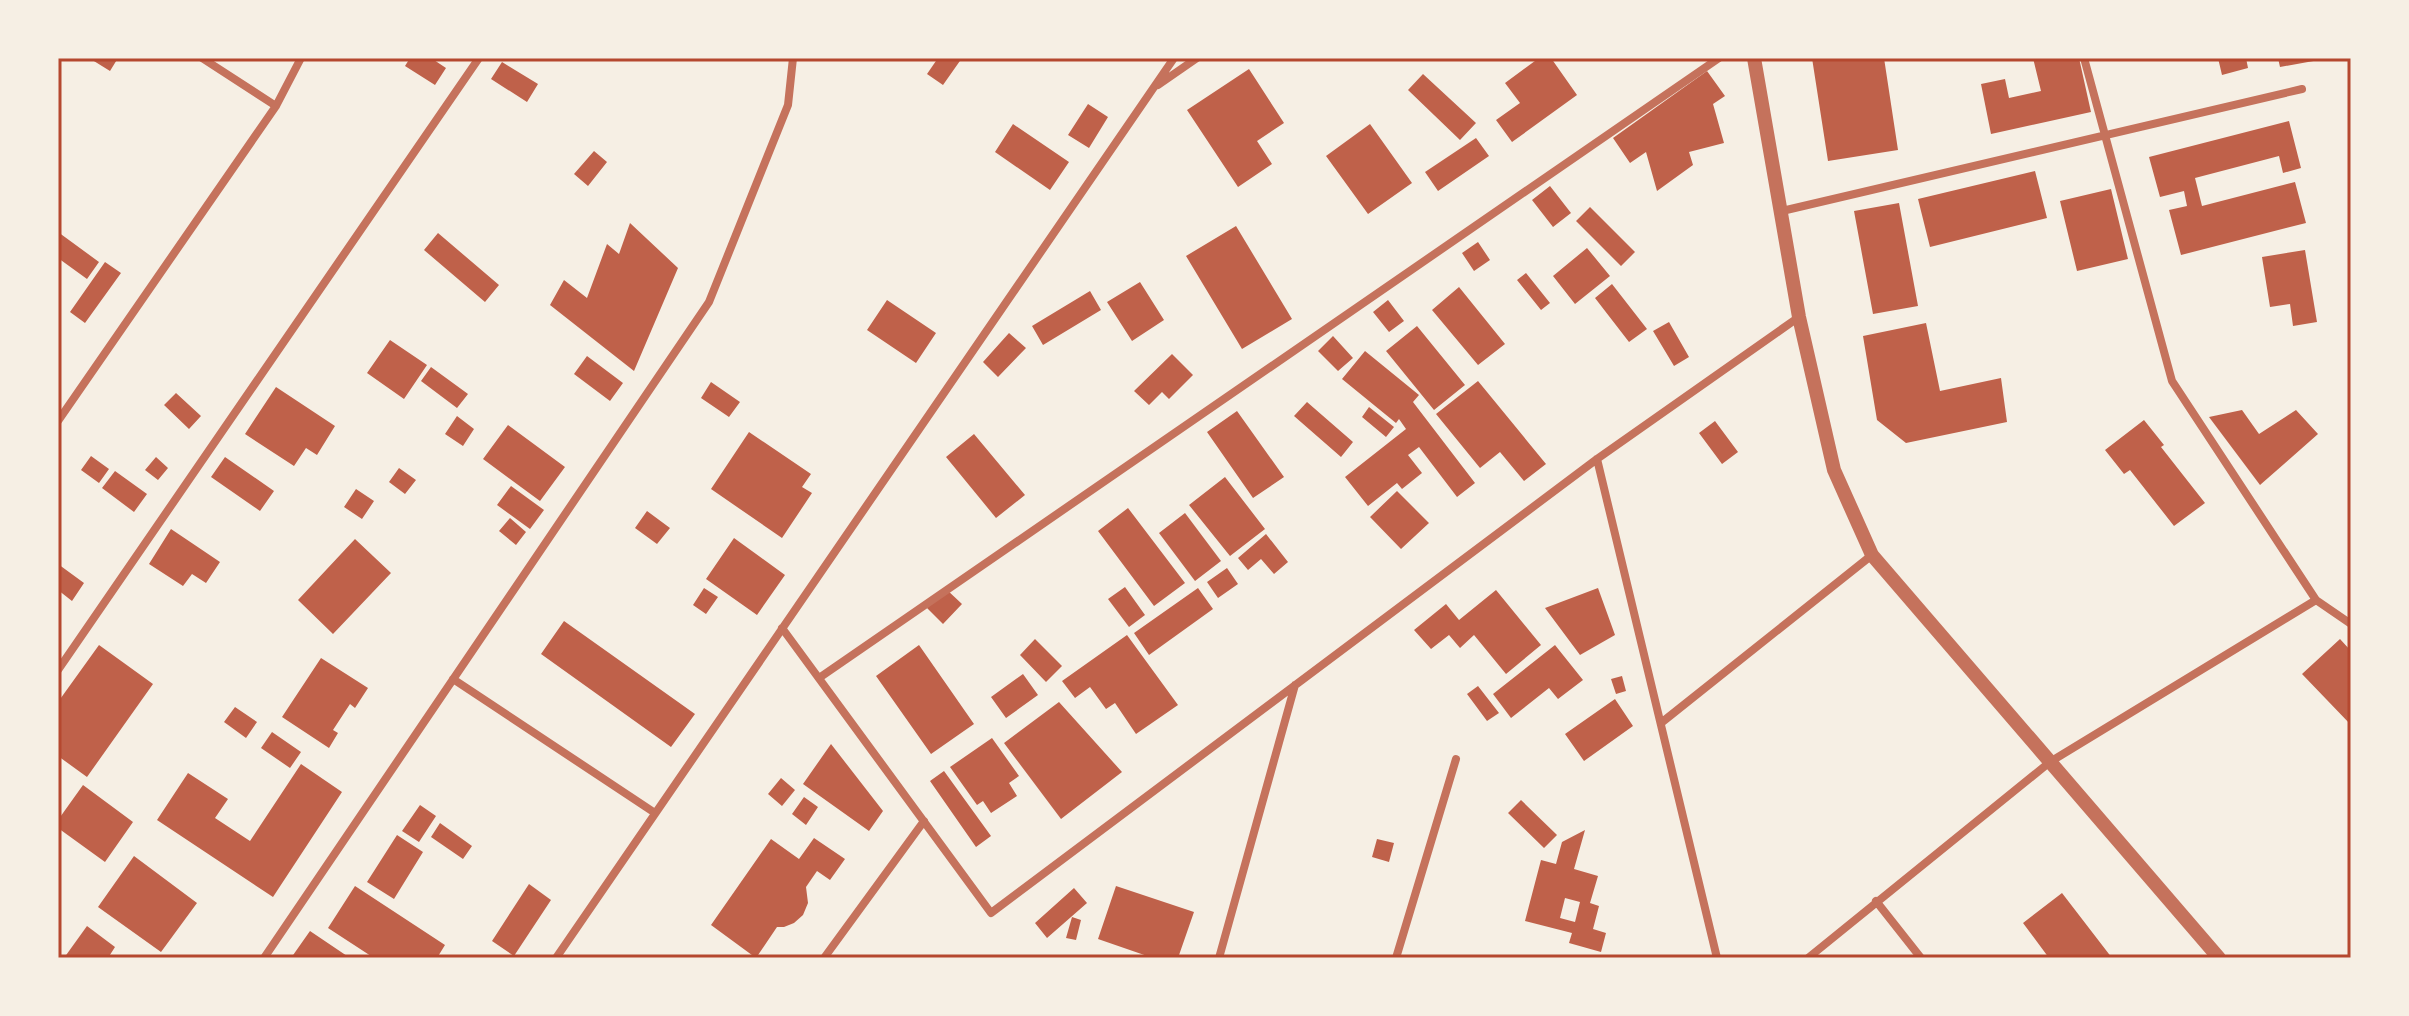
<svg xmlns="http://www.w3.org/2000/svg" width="2409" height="1016" viewBox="0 0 2409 1016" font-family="Jost,sans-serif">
  <rect width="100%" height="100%" fill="#f6efe4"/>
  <path fill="#bf614a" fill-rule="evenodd" d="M89 58H118L110 71Z
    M410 58H431L446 68 435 85 405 66Z
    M938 58H962L943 85 927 74Z
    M1539 58H1551L1577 95 1512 142 1496 120 1520 103 1505 83Z
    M1812 58H1884L1898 150 1828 161Z
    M2033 58H2079L2091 112 1991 134 1981 84 2005 79 2009 98 2041 91Z
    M2218 58H2246L2248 68 2222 75Z
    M2278 58H2319V60L2280 67Z
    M502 62 538 84 527 102 491 79Z
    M1249 69 1284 123 1257 141 1272 164 1238 187 1187 110Z
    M1707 71 1725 96 1713 104 1724 143 1689 152 1693 165 1657 191 1646 152 1630 163 1613 138Z
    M1423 74 1476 123 1460 140 1408 90Z
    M1088 104 1108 117 1089 148 1068 135Z
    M2289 121 2301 168 2283 173 2279 156 2195 178 2202 206 2295 182 2306 223 2181 255 2169 210 2187 206 2184 191 2160 197 2149 157Z
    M1013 124 1069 162 1050 190 995 152Z
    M1370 124 1412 183 1368 214 1326 156Z
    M1476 138 1489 156 1438 191 1425 172Z
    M594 151 607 162 588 186 574 174Z
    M2035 171 2047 218 1930 247 1918 199Z
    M1550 186 1571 213 1553 227 1532 200Z
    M2111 189 2128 259 2077 271 2060 201Z
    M1899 203 1918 306 1873 314 1854 211Z
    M1590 207 1635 252 1621 266 1576 221Z
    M630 223 678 268 634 371 550 305 564 280 587 298 607 244 619 254Z
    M1236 226 1292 319 1242 349 1186 256Z
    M58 232 99 262 87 279 58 258Z
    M438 233 499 285 485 302 424 250Z
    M1478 242 1490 260 1474 271 1462 253Z
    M1587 248 1610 276 1575 304 1553 276Z
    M2305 250 2317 322 2293 326 2290 304 2270 307 2262 257Z
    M105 262 121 273 85 323 70 312Z
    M1526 273 1550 303 1541 310 1517 280Z
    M1140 282 1164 320 1132 341 1107 302Z
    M1612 284 1647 329 1629 342 1595 298Z
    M1459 287 1505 344 1478 365 1432 310Z
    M1090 291 1101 310 1043 345 1032 326Z
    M887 300 936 333 916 363 867 330Z
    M1388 300 1404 321 1389 332 1373 312Z
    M1669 322 1689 357 1674 366 1653 331Z
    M1926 323 1940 391 2001 378 2007 422 1906 443 1877 420 1863 336Z
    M1417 326 1465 385 1434 410 1386 351Z
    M1009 333 1026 348 998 377 983 362Z
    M1333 336 1353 358 1338 371 1318 351Z
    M390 340 427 365 404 399 367 373Z
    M1365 351 1419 395 1413 402 1475 483 1457 497 1419 447 1408 455 1422 473 1402 489 1397 483 1368 506 1345 477 1406 429 1399 419 1396 423 1342 379Z
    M1172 354 1193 375 1169 399 1162 392 1149 405 1134 391Z
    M587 356 623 383 610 401 574 374Z
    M431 367 468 394 457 408 421 381Z
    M1478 381 1546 464 1524 481 1500 452 1480 468 1436 414Z
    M711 382 740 402 729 417 701 398Z
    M276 387 335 426 317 455 306 448 294 466 245 434Z
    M176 393 201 416 189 429 164 405Z
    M1307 402 1353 442 1341 457 1294 416Z
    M1369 407 1394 427 1386 437 1362 417Z
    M2242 410 2259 434 2296 410 2318 434 2260 485 2209 417Z
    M1237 411 1284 477 1253 498 1207 432Z
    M457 416 474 429 463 446 445 434Z
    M2144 420 2164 445 2161 447 2205 503 2174 526 2130 470 2124 474 2105 450Z
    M1715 421 1738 452 1722 464 1699 433Z
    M508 425 565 467 540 501 483 459Z
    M749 432 811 474 802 487 812 493 782 538 711 489Z
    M974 434 1025 495 996 518 946 457Z
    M91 456 109 469 99 483 81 470Z
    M156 457 168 468 158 480 145 470Z
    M225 457 274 491 260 511 211 477Z
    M399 468 416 480 405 494 389 482Z
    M115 471 147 494 134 512 102 488Z
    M1225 477 1265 529 1230 556 1189 505Z
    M511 486 544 510 530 529 497 505Z
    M356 489 374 501 362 519 344 507Z
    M1397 491 1429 523 1401 549 1370 517Z
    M1128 508 1185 583 1154 606 1098 531Z
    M647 511 670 528 657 544 635 528Z
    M1185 513 1221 561 1195 581 1159 533Z
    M510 518 526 532 516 545 499 531Z
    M171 529 220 562 206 583 192 574 183 586 149 564Z
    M1266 534 1288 562 1274 574 1261 559 1248 570 1238 558Z
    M734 538 785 575 757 615 706 579Z
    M355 539 391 573 333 634 298 600Z
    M58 564 84 583 72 601 58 590Z
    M1227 568 1238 584 1218 598 1207 582Z
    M1125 587 1145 615 1129 627 1108 599Z
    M704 588 718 597 706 614 693 605Z
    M1198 588 1213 609 1149 655 1134 633Z
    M1598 588 1615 635 1580 655 1545 608Z
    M946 589 962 604 943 624 927 608Z
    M1496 590 1541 645 1506 674 1474 635 1460 648 1449 635 1431 649 1414 630 1446 604 1459 620Z
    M564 621 695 714 671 747 541 654Z
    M1127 635 1178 705 1136 734 1115 703 1106 709 1090 687 1075 698 1062 681Z
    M1035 639 1062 666 1046 682 1020 655Z
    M2340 639 2351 651V725L2302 674Z
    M99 645 153 684 87 777 58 756V702Z
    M919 645 974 724 931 754 876 676Z
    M1555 645 1583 680 1558 699 1549 688 1511 718 1493 694Z
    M321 658 368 688 355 708 350 704 333 730 338 733 329 748 282 717Z
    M1023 674 1038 695 1006 718 991 697Z
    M1622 676 1626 691 1616 694 1611 679Z
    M1478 686 1499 713 1487 721 1467 694Z
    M1615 699 1633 726 1584 761 1565 734Z
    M1059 702 1122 772 1061 819 1004 743Z
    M235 707 257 722 246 738 224 722Z
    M272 732 301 752 290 768 261 748Z
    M992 738 1019 776 1009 783 1017 796 991 813 983 801 977 805 950 767Z
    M831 744 883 811 869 831 803 784Z
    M301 764 342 792 273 897 157 820 188 773 228 799 215 818 250 841Z
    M944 771 991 836 976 847 930 781Z
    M781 778 795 790 782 806 768 794Z
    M83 785 133 822 105 862 58 828V820Z
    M804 797 818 807 806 825 792 814Z
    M1521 800 1557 835 1544 848 1508 813Z
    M420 805 436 816 419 842 402 831Z
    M440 823 472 846 463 859 431 837Z
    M1585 830 1574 869 1598 876 1590 903 1599 906 1593 929 1606 933 1601 952 1569 943 1572 933 1525 921 1541 860 1556 864 1562 842ZM1565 898 1580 902 1575 922 1560 918Z
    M397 835 423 852 394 899 367 882Z
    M814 838 845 859 830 880 817 871 806 887 808 903 803 915 794 923 784 927H777L756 958 711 925 771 839 799 859Z
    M1377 839 1394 843 1389 862 1372 857Z
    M134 856 197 903 161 952 98 907Z
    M529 884 551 900 514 956 492 941Z
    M355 886 445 945 437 958H374L328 928Z
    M1116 886 1194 912 1178 958H1153L1098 939Z
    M1074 888 1087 903 1047 938 1035 923Z
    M2062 893 2112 958H2049L2023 923Z
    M1072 917 1081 920 1076 940 1066 938Z
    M87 926 115 947 108 958H64Z
    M310 931 350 958H291Z"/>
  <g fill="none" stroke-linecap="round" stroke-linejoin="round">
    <path stroke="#c5725c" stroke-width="8" d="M202 58 276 106
      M2084 58 2172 381 2316 600 2351 624
      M1158 85 1197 58
      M1782 211 2302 89
      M58 421 276 106 301 58
      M1597 459 1717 958
      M782 628 991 913 1597 459 1799 317
      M58 670 479 58
      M819 678 1719 58
      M453 679 655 813
      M1661 723 1872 555
      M1876 901 1921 958
      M264 958 709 302 788 105 793 58
      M556 958 1174 58
      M824 958 924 821
      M1219 958 1295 685
      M1396 958 1456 759
      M1808 958 2050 762 2316 600"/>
    <path stroke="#c5725c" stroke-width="14" d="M1754 58 1799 317 1834 470 1872 555 2219 958"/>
  </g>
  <rect width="2409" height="1016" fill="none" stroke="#f6efe4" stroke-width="120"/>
  <rect x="60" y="60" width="2289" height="896" fill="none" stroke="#b5482f" stroke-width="3"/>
</svg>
